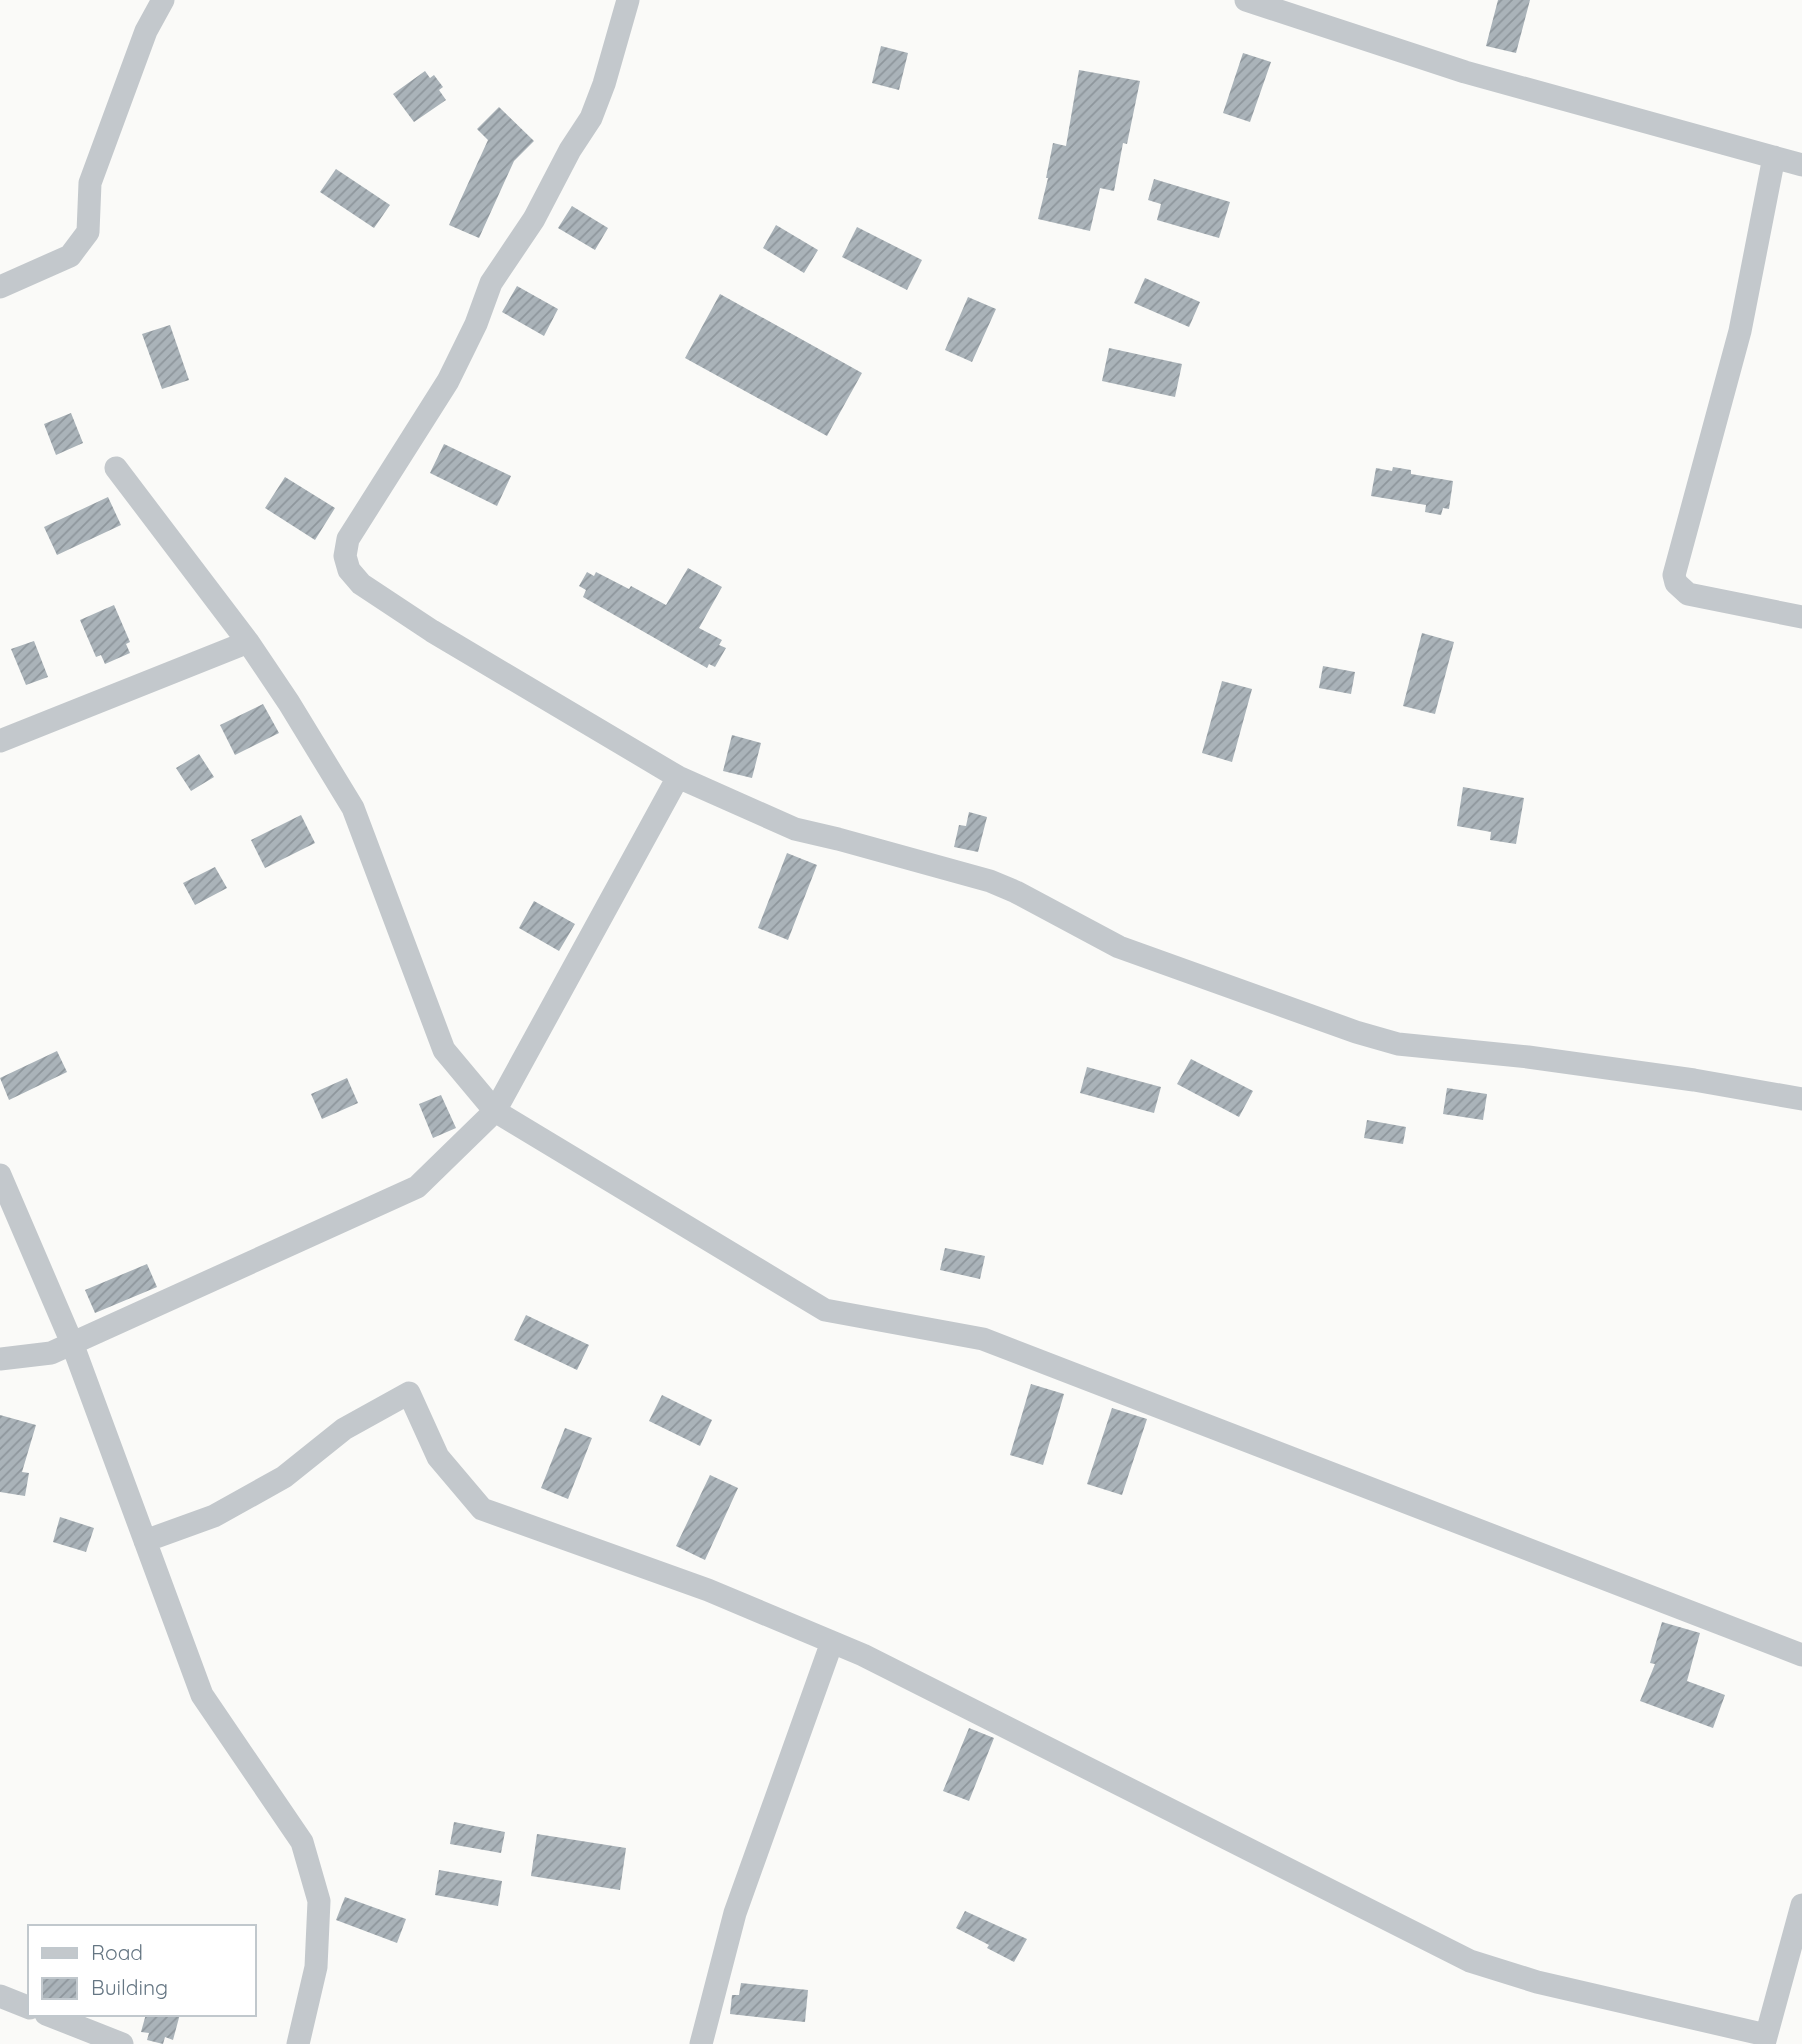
<svg xmlns="http://www.w3.org/2000/svg" width="1802" height="2044" viewBox="0 0 1802 2044" font-family="Quicksand,sans-serif">
  <defs>
    <pattern id="building-hatch" width="6" height="6" patternUnits="userSpaceOnUse" patternTransform="scale(1.75)"><rect width="6" height="6" fill="#aab3b9"/><path d="M-1 1l2-2M0 6l6-6M5 7l2-2" fill="none" stroke="#8e969c"/></pattern>
  </defs>
  <rect width="100%" height="100%" fill="#fafaf8"/>
  <path fill="url(#building-hatch)" d="M1498 0H1530L1516 53 1486 46Z
    M881 46 908 53 899 90 872 83Z
    M1243 53 1271 62 1250 122 1223 113Z
    M1079 70 1140 81 1127 144 1123 143 1114 191 1100 188 1090 231 1038 219 1048 178H1046L1053 143 1066 146Z
    M425 71 430 78 434 75 443 87 439 90 446 100 414 122 393 94Z
    M499 107 534 141 514 161 479 238 449 225 488 140 477 129Z
    M336 169 390 205 374 228 320 192Z
    M1154 179 1230 202 1219 238 1157 220 1161 204 1148 200Z
    M572 206 608 228 595 250 558 228Z
    M776 225 818 250 804 273 763 248Z
    M857 227 922 260 907 290 842 257Z
    M1145 278 1200 302 1189 327 1134 303Z
    M517 286 558 309 544 336 502 312Z
    M720 294 862 373 827 436 685 358Z
    M968 297 996 309 972 362 945 350Z
    M170 325 189 380 162 389 142 334Z
    M1109 348 1182 364 1175 397 1102 381Z
    M71 413 83 443 56 455 44 424Z
    M444 444 511 476 497 506 430 473Z
    M1393 467 1411 470V474L1453 481 1449 509 1443 508 1441 515 1425 512 1426 505 1371 496 1376 468 1392 471Z
    M285 477 335 508 315 540 265 508Z
    M108 497 121 525 57 555 44 527Z
    M688 568 722 587 699 628 722 640 719 645 726 648 715 667 709 664 707 668 583 597 586 590 579 586 587 572 594 576 596 572 629 589 631 586 666 605Z
    M114 605 130 642 126 644 130 653 105 664 101 655 96 657 80 620Z
    M1422 633 1454 642 1435 714 1403 706Z
    M34 641 48 677 26 685 11 649Z
    M1323 666 1355 672 1351 694 1319 688Z
    M1222 681 1252 689 1232 762 1202 753Z
    M263 704 279 733 235 755 220 725Z
    M732 735 761 743 752 778 723 771Z
    M199 754 214 777 191 791 176 768Z
    M1463 787 1524 798 1516 844 1490 840 1491 832 1457 826Z
    M969 812 987 817 978 852 954 847 959 825 966 826Z
    M301 815 315 843 265 868 251 840Z
    M787 853 817 865 788 940 758 928Z
    M215 867 227 888 195 905 183 883Z
    M534 901 575 924 559 951 519 928Z
    M57 1051 67 1072 9 1100 0 1078Z
    M1191 1059 1253 1091 1239 1117 1177 1084Z
    M1087 1067 1161 1087 1154 1113 1080 1093Z
    M347 1078 358 1103 322 1119 311 1094Z
    M1447 1088 1487 1094 1483 1120 1443 1114Z
    M441 1095 456 1128 433 1138 419 1104Z
    M1367 1120 1406 1127 1403 1144 1364 1138Z
    M945 1248 985 1256 980 1279 940 1270Z
    M147 1264 157 1287 95 1313 85 1290Z
    M526 1315 589 1345 577 1370 514 1340Z
    M1031 1384 1064 1394 1043 1465 1010 1455Z
    M662 1395 712 1420 700 1446 649 1421Z
    M1112 1408 1147 1419 1122 1495 1087 1484Z
    M0 1415 36 1425 22 1472 29 1473 25 1496 0 1492Z
    M565 1428 592 1438 568 1499 541 1488Z
    M710 1475 738 1488 705 1560 676 1546Z
    M60 1517 94 1528 86 1552 53 1542Z
    M1662 1622 1700 1633 1687 1681 1725 1695 1713 1728 1640 1701 1655 1664 1650 1663Z
    M969 1728 994 1738 969 1801 943 1791Z
    M454 1822 505 1832 501 1853 450 1844Z
    M537 1834 626 1848 620 1890 531 1876Z
    M439 1870 502 1881 498 1906 435 1895Z
    M345 1897 406 1919 397 1943 336 1920Z
    M965 1911 1027 1939 1014 1962 987 1948 989 1945 956 1928Z
    M741 1983 808 1990 805 2022 730 2014 732 1995H739Z
    M146 2014H180L173 2040 165 2037 163 2044 147 2040 149 2033 141 2032Z"/>
  <g fill="none" stroke-linecap="round" stroke-linejoin="round">
    <path stroke="#c3c8cc" stroke-width="23" d="M628 0 604 84 591 118 570 150 534 219 491 283 476 324 448 381 348 539 345 556 349 570 361 584 432 631 678 777 795 829 838 839 990 881 1016 892 1119 947 1356 1032 1398 1044 1528 1057 1694 1080 1802 1099
      M1246 0 1465 72 1802 165
      M1774 157 1740 331 1674 575 1676 583 1688 594 1802 617
      M0 287 70 256 88 232 90 183 146 31 163 0
      M116 468 248 642 289 703 353 808 444 1050 495 1111 825 1310 983 1339 1802 1655
      M0 741 248 642
      M0 1175 72 1343 202 1695 302 1842 319 1901 316 1967 298 2044
      M0 1359 51 1353 417 1187 495 1111 678 777
      M145 1541 214 1516 284 1477 344 1429 409 1393 438 1457 482 1509 708 1590 863 1655 1470 1961 1537 1982 1766 2035
      M0 1996 30 2008
      M46 2014 122 2044
      M701 2044 735 1913 832 1642
      M1764 2044 1802 1905"/>
  </g>
  <rect x="28" y="1925" width="228" height="91" fill="#ffffff" stroke="#c1c8cd" stroke-width="2"/>
  <rect x="42" y="1948" width="35" height="10" fill="#c3c8cc" stroke="#c1c8cd" stroke-width="2"/>
  <text x="91" y="1960" font-size="21" fill="#657683">Road</text>
  <rect x="42" y="1978" width="35" height="21" fill="url(#building-hatch)" stroke="#c1c8cd" stroke-width="2"/>
  <text x="91" y="1995" font-size="21" fill="#657683">Building</text>
</svg>
